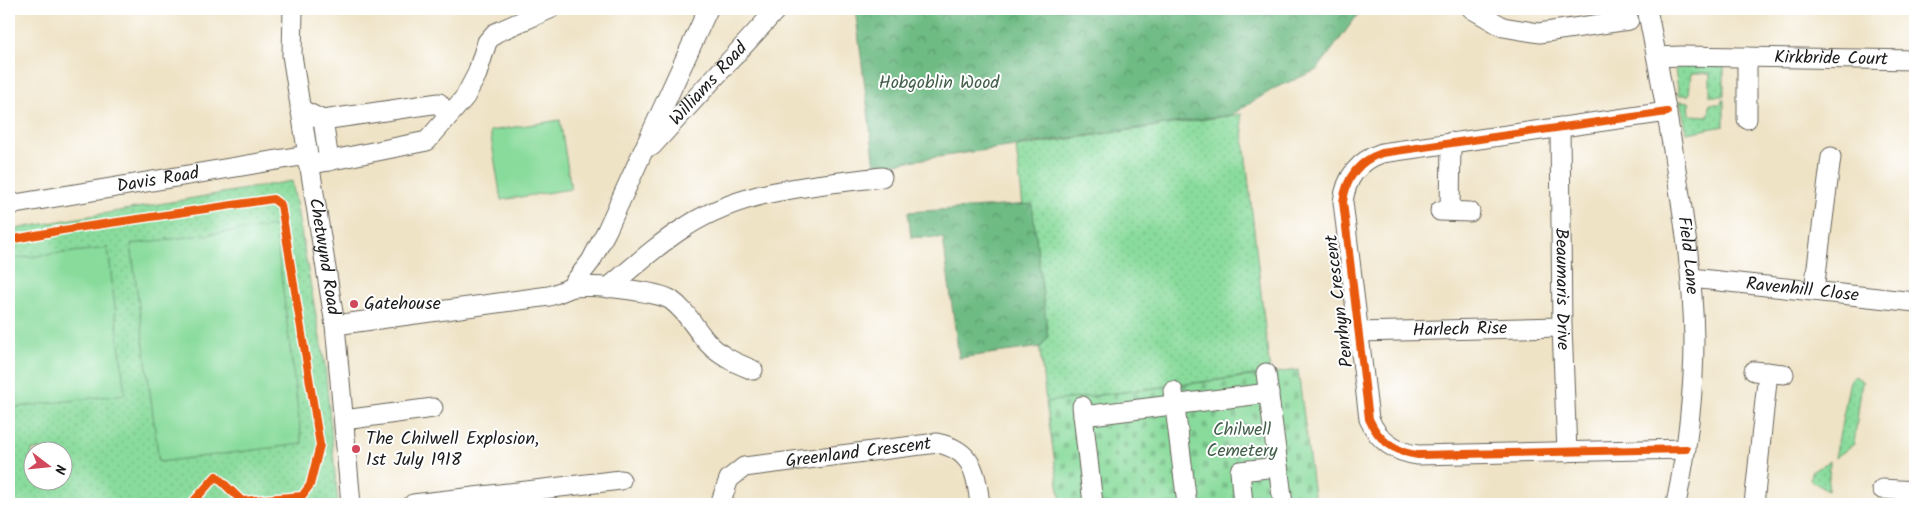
<svg xmlns="http://www.w3.org/2000/svg" width="1924" height="513" viewBox="0 0 1924 513" font-family="Kalam,sans-serif">
  <defs>
    <pattern id="green-dots" width="8" height="8" patternUnits="userSpaceOnUse" patternTransform="scale(1.25)"><rect width="8" height="8" fill="#89db9c"/><path d="M2 2h.1M6 6h.1" fill="none" stroke="#76bb86" stroke-width="1.8" stroke-linecap="round"/></pattern>
    <pattern id="forest-crowns" width="20" height="18" patternUnits="userSpaceOnUse" patternTransform="scale(1.25)"><rect width="20" height="18" fill="#6ebb84"/><path d="M2 6a3 3 0 1 1 6 0M12 15a3 3 0 1 1 6 0" fill="none" stroke="#5a976b"/></pattern>
    <pattern id="cemetery-stones" width="16" height="16" patternUnits="userSpaceOnUse" patternTransform="scale(1.25)"><rect width="16" height="16" fill="#89db9c"/><path d="M2 7V4a2 2 0 0 1 4 0v3zM10 15v-3a2 2 0 0 1 4 0v3z" fill="#76bb86"/></pattern>
  </defs>
  <rect width="100%" height="100%" fill="#fff"/>
  <filter id="ink" filterUnits="userSpaceOnUse"><feTurbulence type="fractalNoise" baseFrequency=".02" numOctaves="2"/><feDisplacementMap in="SourceGraphic" scale="10" xChannelSelector="R" yChannelSelector="G"/><feConvolveMatrix kernelMatrix="1 2 1 2 8 2 1 2 1" color-interpolation-filters="sRGB"/></filter>
  <filter id="wash" filterUnits="userSpaceOnUse"><feTurbulence type="fractalNoise" baseFrequency=".0096" numOctaves="4" result="noise"/><feDisplacementMap in="SourceGraphic" scale="20" xChannelSelector="R" yChannelSelector="G"/><feGaussianBlur stdDeviation="1.12" result="paint"/><feColorMatrix in="noise" values="0 0 0 0 0 0 0 0 0 0 0 0 0 0 0 0 0 1.4 0 .05"/><feComposite in="paint" operator="in"/></filter>
  <g filter="url(#wash)">
    <rect width="100%" height="100%" fill="#efe3c6"/>
    <path fill="url(#green-dots)" stroke="#527c5c" fill-rule="evenodd" d="M1684 65 1724 66V96H1710V73H1691L1689 95H1679L1675 70Z
      M1722 99H1724V126L1687 133 1680 101 1689 102 1690 115 1709 116 1710 104H1721Z
      M1241 114 1270 373 1046 402 1016 147Z
      M292 181 325 366 338 504H9V230ZM32 450H62V480H32Z
      M1855 376 1862 381 1854 444 1835 458 1850 380Z
      M1830 461 1828 491 1810 480 1811 472Z"/>
    <path fill="url(#forest-crowns)" stroke="#456c50" d="M855 9H1362L1317 70 1275 88 1231 115 875 166Z
      M1032 204 1048 337 1041 347 959 358 943 238 911 237 908 212Z"/>
    <path fill="url(#cemetery-stones)" stroke="#527c5c" d="M1298 370 1315 504H1061L1046 402Z"/>
    <path fill="#89db9c" stroke="#527c5c" d="M560 120 571 189 501 200 490 131Z
      M275 226 302 444 159 462 131 244Z
      M108 248 125 394 9 408V259Z"/>
  </g>
  <g filter="url(#ink)">
    <g fill="none" stroke-linecap="round" stroke-linejoin="round">
      <defs>
        <g id="minor">
          <path id="s1" d="M293 9 292 55 335 325 351 504"/>
          <path d="M1472 9 1503 27 1539 33 1629 20"/>
          <path id="s2" d="M1647 9C1657 56 1665 103 1673 150 1683 213 1693 275 1694 339 1694 394 1687 450 1676 504"/>
          <path id="s3" d="M1657 57 1681 56 1915 60"/>
          <path d="M1747 57V119"/>
          <path d="M300 109 323 120 439 103 448 116"/>
          <path d="M1667 112 1382 153C1358 161 1346 178 1343 202L1369 419C1379 441 1394 452 1418 455L1686 449"/>
          <path d="M323 120 329 161"/>
          <path id="s4" d="M1560 127 1562 327 1567 452"/>
          <path id="s5" d="M652 146 777 9"/>
          <path d="M308 165 427 141 465 97 477 74 487 42 495 33 550 9"/>
          <path id="s6" d="M9 205 307 155"/>
          <path d="M1440 211 1470 212"/>
          <path d="M1450 211 1451 142"/>
          <path id="s7" d="M1691 278 1915 302"/>
          <path d="M570 288 591 261 607 230 708 9"/>
          <path d="M608 288C633 267 659 243 687 226 745 189 816 185 882 177"/>
          <path d="M1814 290 1831 157"/>
          <path d="M335 325 549 296C556 294 563 291 570 288 585 283 658 291 671 300 687 311 695 329 708 343 721 357 736 363 753 370"/>
          <path id="s8" d="M1358 332 1562 327"/>
          <path d="M1754 371 1784 374"/>
          <path d="M1266 373 1283 504"/>
          <path d="M1173 391 1187 504"/>
          <path d="M1082 406 1093 504"/>
          <path d="M1083 416 1269 393"/>
          <path d="M344 420 433 408"/>
          <path d="M1882 489 1915 491"/>
          <path d="M413 504 621 480"/>
          <path id="s9" d="M720 504 729 479 744 467 937 443C973 450 976 473 980 504"/>
          <path d="M1243 504 1240 471 1278 467"/>
          <path d="M1754 504 1768 372"/>
        </g>
      </defs>
      <use href="#minor" stroke="#666258" stroke-width="21"/>
      <use href="#minor" stroke="#fff" stroke-width="19"/>
      <defs>
        <path id="cycleway" d="M1667 112 1382 153C1358 161 1346 178 1343 202L1369 419C1379 441 1394 452 1418 455L1686 449
          M9 240 63 230 273 199 281 205 320 445 310 485 302 496 242 501 216 476 192 503"/>
      </defs>
      <use href="#cycleway" stroke="#fff" stroke-width="11"/>
      <use href="#cycleway" stroke="#e8590c" stroke-width="8"/>
    </g>
  </g>
  <g fill="#d1495b" stroke="#fff" stroke-width="2">
    <circle cx="354" cy="304" r="5"/>
    <circle cx="356" cy="449" r="5"/>
  </g>
  <g text-anchor="middle" dominant-baseline="central" stroke-width="4" stroke-linejoin="round" paint-order="stroke">
    <g font-size="18" fill="#1c1c1c" stroke="#fff">
      <text stroke="none"><textPath href="#s3" startOffset="174">Kirkbride Court</textPath></text>
      <text stroke="none"><textPath href="#s5" startOffset="84">Williams Road</textPath></text>
      <text stroke="none"><textPath href="#s6" startOffset="151">Davis Road</textPath></text>
      <text stroke="none"><textPath href="#s1" startOffset="250">Chetwynd Road</textPath></text>
      <text stroke="none"><textPath href="#s2" startOffset="250">Field Lane</textPath></text>
      <text stroke="none"><textPath href="#s7" startOffset="112">Ravenhill Close</textPath></text>
      <text stroke="none"><textPath href="#s4" startOffset="162">Beaumaris Drive</textPath></text>
      <text transform="translate(1340 301) rotate(-97)">Penrhyn Crescent</text>
      <text stroke="none"><textPath href="#s8" startOffset="102">Harlech Rise</textPath></text>
      <text stroke="none"><textPath href="#s9" startOffset="161">Greenland Crescent</textPath></text>
    </g>
    <g font-size="18" fill="#425f49" stroke="#fff">
      <text x="939" y="83">Hobgoblin Wood</text>
      <text x="1242" y="430">Chilwell<tspan x="1242" dy="21">Cemetery</tspan></text>
    </g>
    <g font-size="18" fill="#1c1c1c" stroke="#fff" text-anchor="start">
      <text x="364" y="304">Gatehouse</text>
      <text x="366" y="439">The Chilwell Explosion,<tspan x="366" dy="21">1st July 1918</tspan></text>
    </g>
  </g>
  <rect width="1924" height="513" fill="none" stroke="#fff" stroke-width="30"/>
  <g transform="translate(48 466) rotate(106)"><circle r="24" fill="#ffffff" stroke="#a4a4a4"/>
  <path d="M0-4L9 19L0 12L-9 19Z" fill="#d1495b"/>
  <text y="-8" font-size="14" font-weight="bold" text-anchor="middle" fill="#1c1c1c">N</text>
  </g>
</svg>
